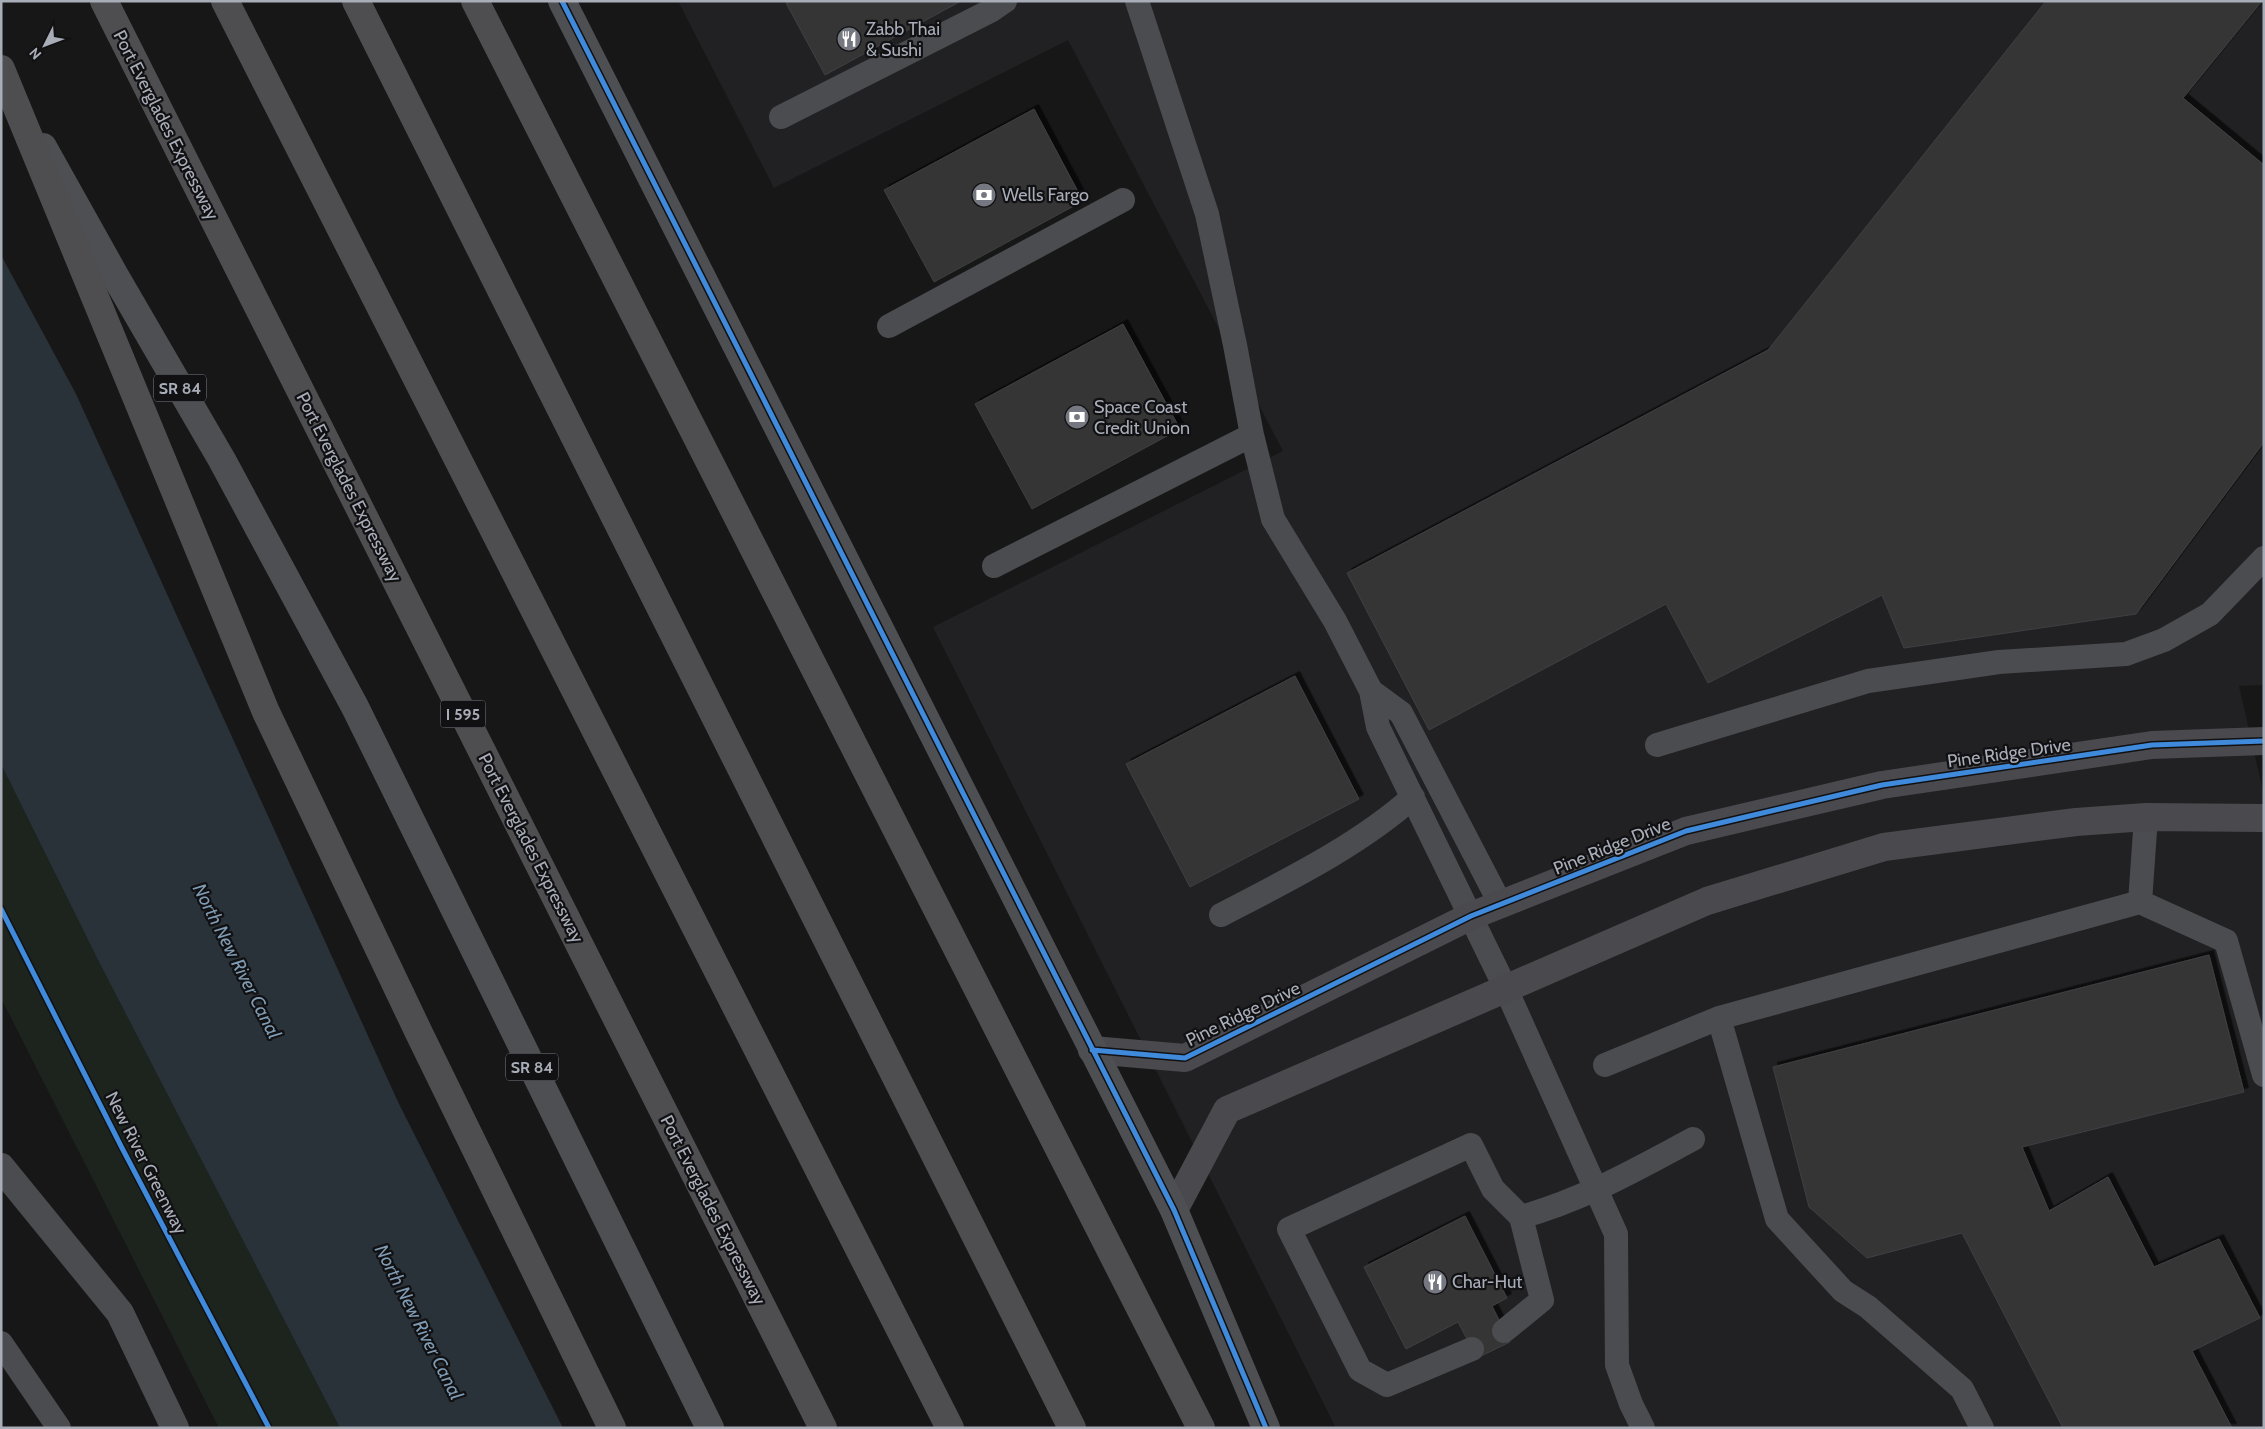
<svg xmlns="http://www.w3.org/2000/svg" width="2265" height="1429" viewBox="0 0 2265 1429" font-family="Cabin,sans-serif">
  <defs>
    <filter id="shadow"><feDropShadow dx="4.5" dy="-4.5" stdDeviation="0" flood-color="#0009"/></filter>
  </defs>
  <rect width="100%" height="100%" fill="#171717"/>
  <path fill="#212123" d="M678 1H2264V685L2239 686 2264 795V1428H1336L933 627 1283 451 1068 40 774 188Z"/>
  <path fill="#1d241e" d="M1 764 98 960 340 1428H219L1 998Z"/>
  <path fill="#2a3239" d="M1 255 76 394 399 1104 563 1428H340L98 960 1 764Z"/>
  <path fill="#353536" stroke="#3f4043" filter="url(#shadow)" d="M789 1H961L825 75 786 3Z
    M2046 1H2262L2183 98 2264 165V442L2136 614 1904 648 1882 595 1708 683 1666 604 1429 730 1347 573 1768 350Z
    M1034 109 1083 201 934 282 884 190Z
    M1123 324 1180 429 1032 509 975 404Z
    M1295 676 1359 799 1190 887 1126 764Z
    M2209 955 2244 1092 2022 1147 2049 1211 2108 1177 2154 1267 2219 1239 2260 1318 2192 1351 2232 1428H2063L1962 1233 1867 1258 1809 1207 1773 1067Z
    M1465 1216 1507 1298 1492 1306 1510 1342 1477 1358 1458 1322 1406 1349 1364 1267Z"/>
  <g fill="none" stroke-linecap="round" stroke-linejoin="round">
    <path stroke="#4b4c50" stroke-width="24" d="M1137 1 1207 214 1235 345 1252 435 1273 519 1335 621 1371 691 1378 727 1506 989 1616 1234 1617 1365 1631 1404 1643 1428
      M781 117 992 10 1005 1
      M889 326 1123 200
      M994 566 1252 435
      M1371 691 1401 713 1501 905
      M1657 745 1868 681 1999 662 2126 654 2164 640 2210 614 2264 558
      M2140 902 2146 817
      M1221 915C1286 881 1358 846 1413 797
      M1719 1018 2140 902 2226 941 2264 1075
      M1605 1065 1719 1018 1777 1219 1843 1291 1868 1307 1962 1389 1982 1428
      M1504 1331 1542 1300 1521 1217
      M1 1343 59 1428
      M1472 1349 1387 1385 1360 1370 1289 1229 1471 1145 1493 1189 1521 1217C1583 1200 1637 1169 1693 1139"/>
    <path stroke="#4b4c50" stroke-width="28" d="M1 1167 120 1313 175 1428"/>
    <path stroke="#4a4a4e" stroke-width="28" d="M1092 1050 1185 1058 1471 916 1686 831 1882 785 2152 745 2264 741
      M1174 1210 1227 1110 1707 901 1884 847 2076 822 2146 817 2264 818"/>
    <path stroke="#4d4f52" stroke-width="28" d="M562 1 1174 1210 1266 1428
      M43 147 114 274 222 460 355 707 710 1428"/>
    <path stroke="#4e4e51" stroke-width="28" d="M104 1 823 1428
      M225 1 950 1428
      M356 1 1072 1428
      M475 1 1201 1428
      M1 69 266 712 419 1033 612 1428"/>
    <defs>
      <path id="cycleway" d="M562 1 1174 1210 1266 1428
        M1 909 122 1148 269 1428
        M1092 1050 1185 1058 1471 916 1686 831 1882 785 2152 745 2264 741"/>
    </defs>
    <use href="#cycleway" stroke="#111113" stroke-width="8"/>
    <use href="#cycleway" stroke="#408adc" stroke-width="5"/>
  </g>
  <defs>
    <symbol id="restaurant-disc" viewBox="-11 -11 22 22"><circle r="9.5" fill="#757880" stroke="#111113"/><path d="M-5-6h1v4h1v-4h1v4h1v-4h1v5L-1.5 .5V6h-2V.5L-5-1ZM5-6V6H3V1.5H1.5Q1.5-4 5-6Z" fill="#fff"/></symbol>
    <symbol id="bank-disc" viewBox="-11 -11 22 22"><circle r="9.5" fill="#757880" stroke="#111113"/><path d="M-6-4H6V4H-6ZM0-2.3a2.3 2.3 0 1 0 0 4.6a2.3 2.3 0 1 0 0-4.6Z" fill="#fff"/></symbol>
  </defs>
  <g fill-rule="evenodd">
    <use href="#restaurant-disc" x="835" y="25" width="28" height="28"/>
    <use href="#bank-disc" x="970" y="181" width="28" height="28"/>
    <use href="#bank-disc" x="1063" y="403" width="28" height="28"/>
    <use href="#restaurant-disc" x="1421" y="1268" width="28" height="28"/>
  </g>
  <g text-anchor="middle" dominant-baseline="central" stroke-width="4.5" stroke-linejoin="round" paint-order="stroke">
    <g fill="#111113" stroke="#7b7e86" stroke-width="1">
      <rect x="154" y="374.5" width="52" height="27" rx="4"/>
      <rect x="440.5" y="700.5" width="45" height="27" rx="4"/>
      <rect x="506" y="1053.5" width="52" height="27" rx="4"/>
    </g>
    <g font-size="16" font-weight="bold" fill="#a8adb8">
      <text x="180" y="388">SR 84</text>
      <text x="463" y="714">I 595</text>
      <text x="532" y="1067">SR 84</text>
    </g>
    <g font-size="18" fill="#a8adb8" stroke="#111113" text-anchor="start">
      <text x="866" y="29">Zabb Thai<tspan x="866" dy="21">&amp; Sushi</tspan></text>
      <text x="1002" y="195">Wells Fargo</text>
      <text x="1094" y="407">Space Coast<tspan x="1094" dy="21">Credit Union</tspan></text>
      <text x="1452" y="1282">Char-Hut</text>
    </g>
    <g font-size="18" fill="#a8adb8" stroke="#111113">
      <text transform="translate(166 125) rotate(63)">Port Everglades Expressway</text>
      <text transform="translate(349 487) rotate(63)">Port Everglades Expressway</text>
      <text transform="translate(2009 753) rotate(-8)">Pine Ridge Drive</text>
      <text transform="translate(1612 846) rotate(-22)">Pine Ridge Drive</text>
      <text transform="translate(531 848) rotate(63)">Port Everglades Expressway</text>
      <text transform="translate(1243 1014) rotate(-26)">Pine Ridge Drive</text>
      <text transform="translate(146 1163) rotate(63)">New River Greenway</text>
      <text transform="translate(713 1210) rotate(63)">Port Everglades Expressway</text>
    </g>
    <g font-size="19" font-style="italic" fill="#7f9bb3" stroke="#111113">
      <text transform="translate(237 961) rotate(63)">North New River Canal</text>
      <text transform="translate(419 1322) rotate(63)">North New River Canal</text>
    </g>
  </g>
  <rect width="2265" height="1429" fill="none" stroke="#a8adb8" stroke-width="5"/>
  <g transform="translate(45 45) rotate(228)" stroke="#111113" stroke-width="4" paint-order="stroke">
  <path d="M0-4L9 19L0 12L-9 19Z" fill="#a8adb8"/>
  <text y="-8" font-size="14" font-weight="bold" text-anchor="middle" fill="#a8adb8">N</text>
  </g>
</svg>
